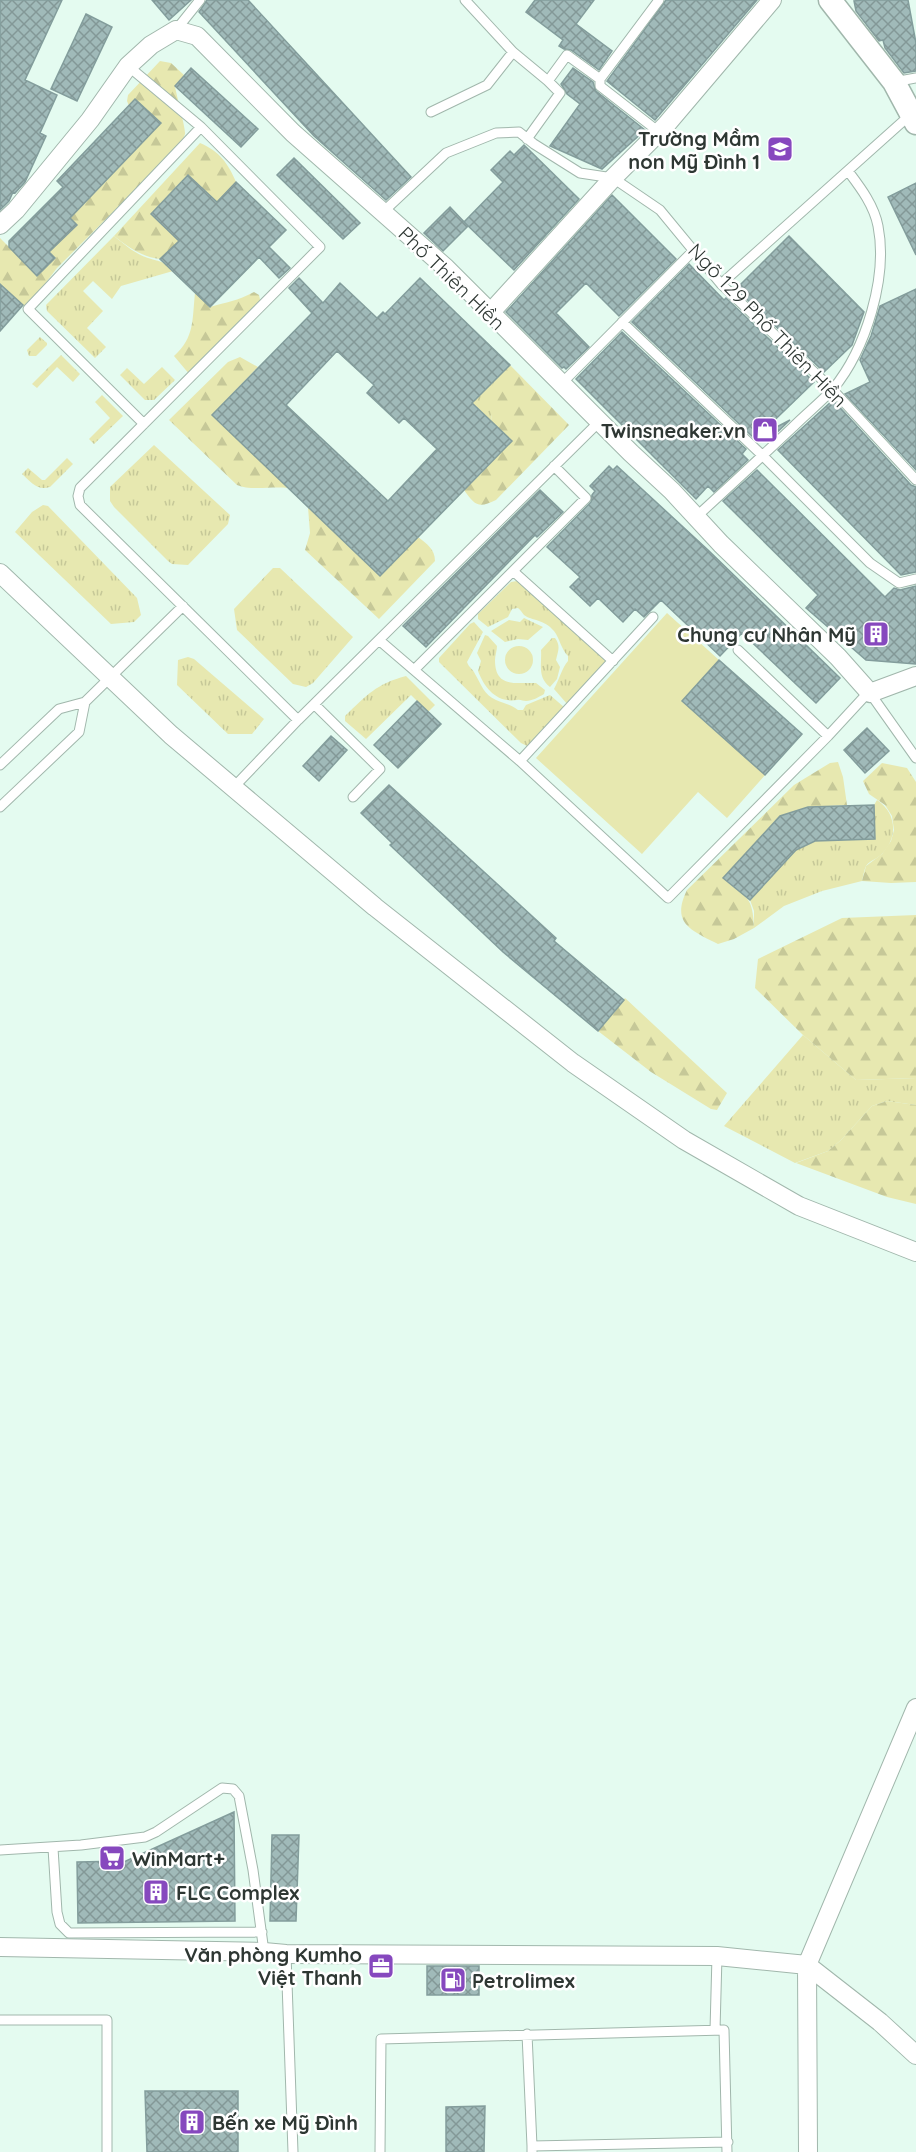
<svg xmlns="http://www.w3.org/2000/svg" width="916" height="2152" viewBox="0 0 916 2152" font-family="Quicksand,sans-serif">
  <defs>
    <pattern id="grass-tufts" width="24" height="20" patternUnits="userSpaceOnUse" patternTransform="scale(1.5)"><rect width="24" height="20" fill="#e7e8b0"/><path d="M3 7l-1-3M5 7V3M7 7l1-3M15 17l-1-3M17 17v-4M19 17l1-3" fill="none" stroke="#c6c898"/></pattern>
    <pattern id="forest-firs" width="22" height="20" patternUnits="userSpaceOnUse" patternTransform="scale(1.5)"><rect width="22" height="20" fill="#e7e8b0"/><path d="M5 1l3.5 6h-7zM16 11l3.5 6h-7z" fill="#c6c898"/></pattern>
    <pattern id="building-cross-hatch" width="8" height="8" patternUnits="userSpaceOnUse" patternTransform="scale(1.5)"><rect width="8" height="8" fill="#a0bab9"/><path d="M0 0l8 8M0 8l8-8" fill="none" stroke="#839897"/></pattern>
  </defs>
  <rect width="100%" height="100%" fill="#e4fbf0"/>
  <path fill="url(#grass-tufts)" d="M114 236C124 244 135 254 148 258 163 263 160 259 173 271L121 286 112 299 93 281 83 291 103 311 87 328 106 347 95 358 47 311 46 305Z
    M40 337 47 343V345L36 356H29L27 350Z
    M61 355 80 374 73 382 57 367 37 388 32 384Z
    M162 367 175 380 154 400H145L120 375 127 368 144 384Z
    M495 380C491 394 494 407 491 421L476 406 462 420 459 416Z
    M102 395 123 416 94 444 89 439 110 418 95 402Z
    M154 445 230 515 228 524 188 565 172 564 168 561 114 507 110 501V487Z
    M67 458 73 464 50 487C37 491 31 482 22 474L28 468 42 480H45Z
    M43 505 48 506 137 598 141 615 134 622 111 624 15 532 32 512Z
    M273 568H280L353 637 313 683 306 687 293 684 237 630 234 609Z
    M517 581 608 660 568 705 554 689C559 680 562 668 568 661V656C561 649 560 639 554 631 544 619 532 621 524 615 522 613 521 610 518 608L512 609 508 617 488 627 478 619V614L511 582Z
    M524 618 543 627 528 640 518 639 505 642 491 631 509 620 520 622Z
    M474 622 483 632 467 662C469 668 473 669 475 674 481 684 484 695 496 700 504 704 511 704 518 710H523L526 705 550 695 565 708 527 746 521 743 439 662V658L470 624Z
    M485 635 488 636 497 646C497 651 495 655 495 660 495 689 517 682 536 683L545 690 544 694C539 697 532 701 526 701 523 701 520 699 517 700 497 703 485 689 478 671L481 661 477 653Z
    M552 638H555C561 646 558 651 556 660L560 667 557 679 550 687C537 677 542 664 541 650Z
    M188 657 194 659 264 719 252 734H228L177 685 178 660Z
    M406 676 435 705 428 712 411 695 366 739 345 721V716C367 695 376 684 406 676Z
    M877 800C897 813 898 838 882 854 877 859 869 861 866 866 864 870 863 877 862 881L822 891 784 906 754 928V911L750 900 796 850 815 841 875 839 874 805Z
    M803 1035 856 1080 916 1078V1105L887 1101 872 1106 841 1140 828 1151 795 1163 724 1126Z"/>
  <path fill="url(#forest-firs)" d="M160 61 171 63 184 75 175 86C176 94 186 129 185 134 184 138 181 142 178 147L57 268 35 297 24 306 0 284V238L37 275 55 258 49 252 68 217 160 123 136 100 129 106 127 101 128 95Z
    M200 143C219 151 228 163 236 182L217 202 188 175 151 214 179 241 160 259C142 257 128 247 114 236Z
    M254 292 259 295 261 304 190 375 174 356C195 337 192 320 195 293L210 307C227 302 237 301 254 292Z
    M240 357 258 367 212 415 288 488C272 486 251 491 237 485L169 420 228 362Z
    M510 365 569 425 496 500C478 509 475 505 464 490L512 441 491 421C494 408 488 392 495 380 498 375 505 370 510 365Z
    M308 507 380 576 418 537C427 544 435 549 435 561L379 619 305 550 310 533Z
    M838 762 843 777 847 805 808 807 780 816 724 879C747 897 753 897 754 928L734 939 718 944C690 930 671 923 687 890L794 785 830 763Z
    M882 763 907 768 916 782V882L891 883 862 881 866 866 882 854 891 841 894 830 892 816 885 805 869 794 863 781Z
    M916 915V1078L856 1080 803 1035 755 988 758 959 842 918Z
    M625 998 727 1093 717 1110 711 1109 651 1072 598 1031Z
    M887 1101 916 1105V1204L887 1197 796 1163 828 1151 841 1140 872 1106Z"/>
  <path fill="#e7e8b0" d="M667 613 719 660 682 701 765 775 727 818 698 792 642 854 536 758Z
    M505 660a14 14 0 1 1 28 0a14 14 0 1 1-28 0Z"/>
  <path fill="url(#building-cross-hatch)" stroke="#839d9c" stroke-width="1.5" fill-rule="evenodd" d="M0 0H62L25 80 57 95 40 133 46 136 25 182 15 193 13 192 9 201 0 210Z
    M152 0H191L169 20Z
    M207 0H248L411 177 386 200 314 136 199 12Z
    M535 0H594L576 24 612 51 599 70 571 50 564 49 559 46 563 40 526 12Z
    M666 0H757L655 120 607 81Z
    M862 0H908L916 43V71L904 73 885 48 883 40 879 41 856 11 854 1Z
    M86 14 112 27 77 101 51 89Z
    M191 68 258 129 241 147 175 86Z
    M573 68 593 82 596 91 645 130 602 169 550 146 580 104 567 94 561 84Z
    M135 99 161 123 70 218 77 225 49 252 55 258 37 276 9 247V241L63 187 57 181Z
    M524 145 579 199 514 270 464 222 503 182 491 170 510 151 514 155Z
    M294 158 360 223 343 239 277 175Z
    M188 175 217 202 236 182 286 230 269 247 290 268 279 278 259 257 210 307 160 259 179 241 151 214Z
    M916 183V255L888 197Z
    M612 195 676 259 619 316 586 283 556 313 589 347 566 369 564 367 562 368 506 312Z
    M450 207 468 226 443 251 424 233Z
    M789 236 864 312 852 345 824 372 736 289Z
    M689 264 724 300 726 298 814 382 755 439 632 322Z
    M299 278 323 303 340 283 377 318 383 312 385 314 420 278 510 365 472 403 512 441 380 576 212 415 312 313 289 288ZM337 351 374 385 367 393 399 423 404 418 437 449 388 501 286 405Z
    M0 284 23 305 0 331Z
    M916 289V470L845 394 870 382 860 360 871 336 880 306Z
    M622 332 746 449 742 454 748 460 714 492 708 486 696 499 576 379Z
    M833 400 911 485 916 487V572L901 575 778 450Z
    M790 420 769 440 763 434Z
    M609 466 613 470 617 466 708 550 840 678 816 703 742 633 720 656 661 600 644 617 635 609 623 622 598 598 590 606 570 587 580 577 547 547 591 502 592 495 595 491 590 486Z
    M757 470 885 597 894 588 900 590 916 586V664L866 660 806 608 818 595 723 501Z
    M540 490 563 512 537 537 535 535 426 647 403 626Z
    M719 660 802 734 765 775 682 701Z
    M417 701 441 724 398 768 374 745Z
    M867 728 889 751 865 773 844 750Z
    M331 736 347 750 319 781 303 766Z
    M389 785 556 938 554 941 624 1000 598 1031 503 952 390 845 392 843 361 813Z
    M874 805 875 839 815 841 796 850 750 900 723 878 780 816 808 807Z
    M234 1812 235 1921 78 1923 77 1862 126 1861Z
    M272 1835H299L296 1921H270Z
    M427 1966H479V1995H427Z
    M145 2091H238V2152H147Z
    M485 2106 484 2152H446V2107Z"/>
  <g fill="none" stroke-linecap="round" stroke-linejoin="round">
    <defs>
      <path id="service" d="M465 0 513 52 548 81 567 55 600 79 659 0
        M176 30 200 0
        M128 66 201 127 320 247 80 488 78 496 80 505 298 720
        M600 79V86L659 132
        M894 82 916 78
        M431 112 487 85 513 52
        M527 139 560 93 548 81
        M383 212 446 153 496 133 519 132 534 144 580 173 613 178 660 210 721 284 832 389 916 480
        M721 284 910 115
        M622 322 763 456 870 563 899 583 916 579
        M562 383 693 251
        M144 424 28 309 201 127
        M696 517C729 487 761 457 793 427 806 414 821 402 833 389 866 349 888 277 878 226 874 205 860 187 848 171
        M513 571 613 661
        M379 640 520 761 668 898 828 736 864 697 870 693 916 758
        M738 650 828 736
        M414 670 586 498 554 466
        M314 704 380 769 353 797
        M520 761 653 617
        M0 765 59 709 85 702 183 606
        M233 788 298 720 600 421
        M0 807 79 732 85 702
        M53 1848 57 1912 60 1924 69 1933 262 1932
        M0 1850 81 1845 145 1837 156 1832 222 1788 233 1789 239 1796 253 1870 264 1952
        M286 1954 293 2152
        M0 2020H107V2152
        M715 2030 717 1956
        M527 2034 532 2146
        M380 2152 381 2039 724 2030 727 2152
        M532 2152V2146L728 2142"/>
      <path id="minor" d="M0 225 16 210 90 120 128 66 151 45 176 30 197 36 293 133 446 268 631 453 672 491 721 544 838 657 870 693 916 676
        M490 313 613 178 666 125 772 0
        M0 573 171 735 375 907 573 1063 684 1140 799 1206 916 1252
        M0 1947 264 1952 286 1954 717 1956 807 1965 880 2022 916 2055
        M808 2152 807 1965 916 1708"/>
      <path id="tertiary" d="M830 0 894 82 916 123"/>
    </defs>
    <use href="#service" stroke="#a1b7ac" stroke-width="11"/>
    <use href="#minor" stroke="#a1b7ac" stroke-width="20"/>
    <use href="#tertiary" stroke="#a1b7ac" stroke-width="25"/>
    <use href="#service" stroke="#fff" stroke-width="9"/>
    <use href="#minor" stroke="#fff" stroke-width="18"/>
    <use href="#tertiary" stroke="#fff" stroke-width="22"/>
  </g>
  <defs>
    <symbol id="school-square" viewBox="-11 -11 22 22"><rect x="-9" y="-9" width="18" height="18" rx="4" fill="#8648be" stroke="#fff"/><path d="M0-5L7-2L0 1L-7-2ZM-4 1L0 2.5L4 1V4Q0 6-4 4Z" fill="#fff"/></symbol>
    <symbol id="shop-square" viewBox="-11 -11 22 22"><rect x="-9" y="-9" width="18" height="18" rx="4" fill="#8648be" stroke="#fff"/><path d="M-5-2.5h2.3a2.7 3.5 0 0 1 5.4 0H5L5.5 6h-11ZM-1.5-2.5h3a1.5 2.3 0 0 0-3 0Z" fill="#fff"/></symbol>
    <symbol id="building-square" viewBox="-11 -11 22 22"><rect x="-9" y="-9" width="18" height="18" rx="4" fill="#8648be" stroke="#fff"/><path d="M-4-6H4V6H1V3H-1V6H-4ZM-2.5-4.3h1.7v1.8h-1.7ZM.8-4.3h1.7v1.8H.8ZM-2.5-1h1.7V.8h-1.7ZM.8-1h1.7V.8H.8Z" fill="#fff"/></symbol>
    <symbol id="supermarket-square" viewBox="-11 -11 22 22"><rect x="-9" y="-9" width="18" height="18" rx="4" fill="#8648be" stroke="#fff"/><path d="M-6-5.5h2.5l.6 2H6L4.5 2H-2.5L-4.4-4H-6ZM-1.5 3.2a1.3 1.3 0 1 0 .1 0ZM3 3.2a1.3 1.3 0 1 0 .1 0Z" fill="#fff"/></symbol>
    <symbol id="office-square" viewBox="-11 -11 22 22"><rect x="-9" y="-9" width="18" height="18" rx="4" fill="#8648be" stroke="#fff"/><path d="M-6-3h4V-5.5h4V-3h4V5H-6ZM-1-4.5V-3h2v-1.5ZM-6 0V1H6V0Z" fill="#fff"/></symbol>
    <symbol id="fuel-square" viewBox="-11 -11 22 22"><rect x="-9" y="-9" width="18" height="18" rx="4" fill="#8648be" stroke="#fff"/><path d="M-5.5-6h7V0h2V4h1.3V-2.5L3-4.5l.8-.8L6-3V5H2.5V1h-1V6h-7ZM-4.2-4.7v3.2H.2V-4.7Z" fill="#fff"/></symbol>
  </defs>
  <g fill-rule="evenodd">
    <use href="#school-square" x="765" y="134" width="30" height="30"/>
    <use href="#shop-square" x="750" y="415" width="30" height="30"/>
    <use href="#building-square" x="861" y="619" width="30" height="30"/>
    <use href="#supermarket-square" x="97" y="1843" width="30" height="30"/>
    <use href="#building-square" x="141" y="1877" width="30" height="30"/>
    <use href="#office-square" x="366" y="1951" width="30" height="30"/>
    <use href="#fuel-square" x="438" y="1965" width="30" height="30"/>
    <use href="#building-square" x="177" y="2107" width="30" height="30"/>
  </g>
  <g text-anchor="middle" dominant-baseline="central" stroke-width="5" stroke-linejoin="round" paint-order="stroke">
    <g font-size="20" font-weight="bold" fill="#2e3733" stroke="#fff" text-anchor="end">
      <text x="760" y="138">Trường Mầm<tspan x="760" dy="23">non Mỹ Đình 1</tspan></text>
      <text x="746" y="430">Twinsneaker.vn</text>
      <text x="856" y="634">Chung cư Nhân Mỹ</text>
      <text x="132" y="1858" text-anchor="start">WinMart+</text>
      <text x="176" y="1892" text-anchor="start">FLC Complex</text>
      <text x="362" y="1954">Văn phòng Kumho<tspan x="362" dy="23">Việt Thanh</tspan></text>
      <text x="472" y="1980" text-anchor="start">Petrolimex</text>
      <text x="212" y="2122" text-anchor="start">Bến xe Mỹ Đình</text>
    </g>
    <g font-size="20" fill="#2e3733" stroke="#fff">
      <text transform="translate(452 278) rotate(44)">Phố Thiên Hiền</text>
      <text transform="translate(768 325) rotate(46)">Ngõ 129 Phố Thiên Hiền</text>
    </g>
  </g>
</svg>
